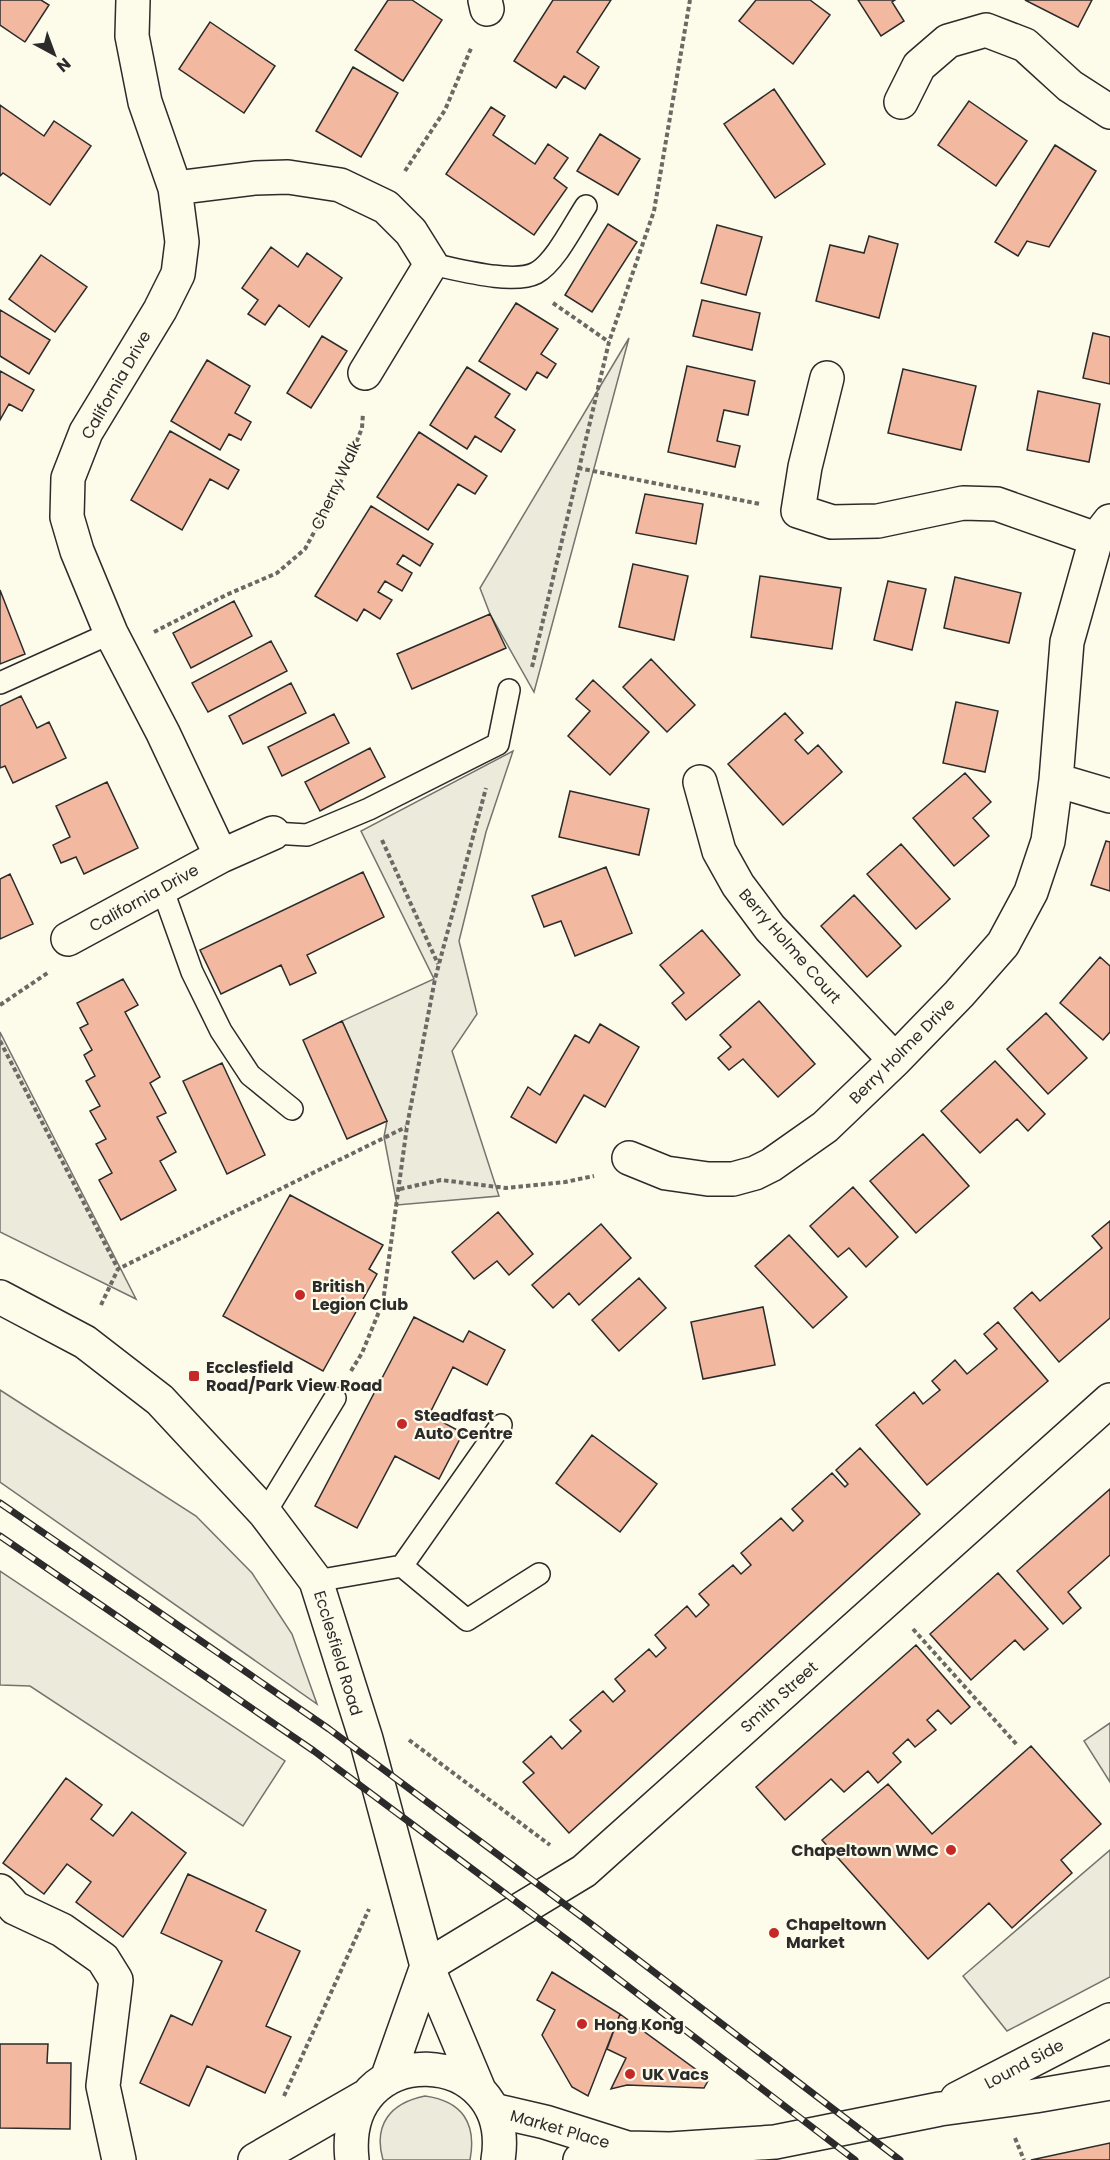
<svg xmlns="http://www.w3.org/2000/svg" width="1110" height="2160" font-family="Poppins,sans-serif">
<rect width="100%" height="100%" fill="#fdfbea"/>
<path fill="#ecebdb" stroke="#74746e" stroke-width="1.5" d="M 629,338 L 534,692 L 490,614 L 480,588 Z
M 513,751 L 486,832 L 459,941 L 477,1014 L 452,1051 L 499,1196 L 397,1205 L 384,1137 L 387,1121 L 342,1021 L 434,979 L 361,831 Z
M 0,1032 L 136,1299 L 0,1232 Z
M 0,1390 L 196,1516 L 252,1573 L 292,1634 L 317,1704 L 0,1482 Z
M 0,1571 L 285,1761 L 243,1826 L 30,1686 L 0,1685 Z
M 425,2096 C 462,2101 477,2123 470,2160 L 383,2160 C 373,2125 390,2103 425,2096 Z"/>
<path fill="#eceadb" stroke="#74746e" stroke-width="1.5" d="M 1110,1723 L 1110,1782 L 1084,1741 Z
M 1110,1850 L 1110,1977 L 1007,2031 L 963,1976 Z"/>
<path fill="#f2b8a0" stroke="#2b2b2b" stroke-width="1.5" d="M 0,0 L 41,0 L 49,5 L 25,42 L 0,25 Z
M 388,0 L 412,0 L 442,20 L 403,81 L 355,50 Z
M 553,0 L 611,0 L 577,52 L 599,67 L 585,89 L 564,76 L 556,88 L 514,61 Z
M 756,0 L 810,0 L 830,15 L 793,64 L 739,21 Z
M 858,0 L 895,0 L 892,2 L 904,21 L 881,36 Z
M 1025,0 L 1092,0 L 1078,27 Z
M 210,22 L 275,66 L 244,113 L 179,69 Z
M 353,67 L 398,93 L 361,157 L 316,131 Z
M 774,89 L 825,164 L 775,198 L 724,124 Z
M 969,101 L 1027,141 L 996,186 L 938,145 Z
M 0,105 L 44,136 L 54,121 L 91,146 L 50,205 L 3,173 L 0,176 Z
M 491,107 L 505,116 L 493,135 L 535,164 L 548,144 L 568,158 L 554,178 L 567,188 L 534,235 L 446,174 Z
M 600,134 L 640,159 L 618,195 L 577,171 Z
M 1055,145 L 1096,171 L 1049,247 L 1027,241 L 1018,256 L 995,242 Z
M 608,224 L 637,242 L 592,312 L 565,295 Z
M 717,225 L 762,237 L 746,295 L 701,283 Z
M 869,236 L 898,244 L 879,318 L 816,301 L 830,245 L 864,253 Z
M 271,247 L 298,267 L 307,253 L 342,278 L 309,327 L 279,305 L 265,325 L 248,314 L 258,300 L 242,288 Z
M 41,255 L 87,287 L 55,332 L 9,299 Z
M 702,300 L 760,313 L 752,350 L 693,336 Z
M 516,303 L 558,329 L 541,354 L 556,364 L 547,378 L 537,372 L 526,390 L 479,361 Z
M 0,310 L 50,340 L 29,374 L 0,356 Z
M 1093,333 L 1110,337 L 1110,384 L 1083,378 Z
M 322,336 L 347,351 L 311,408 L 287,393 Z
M 207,360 L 250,386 L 235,413 L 251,422 L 241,440 L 229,434 L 220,450 L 171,421 Z
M 687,366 L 755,381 L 748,415 L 724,410 L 717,441 L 740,446 L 735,467 L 668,452 Z
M 467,367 L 510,394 L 495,417 L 515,430 L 501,452 L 475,436 L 467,449 L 430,425 Z
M 903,369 L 976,386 L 961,450 L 888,433 Z
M 0,371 L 34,390 L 22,411 L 9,404 L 0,420 Z
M 1038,391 L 1100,404 L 1089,462 L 1027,450 Z
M 170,431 L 239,470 L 228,489 L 210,479 L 182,530 L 131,500 Z
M 419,432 L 487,476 L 475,494 L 458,484 L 428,530 L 377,497 Z
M 645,494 L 703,504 L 696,544 L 636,533 Z
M 371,506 L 433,544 L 420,566 L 403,555 L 397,564 L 412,573 L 402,591 L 385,581 L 378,592 L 392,600 L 380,619 L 364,609 L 357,621 L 315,596 Z
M 633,564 L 688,576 L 674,640 L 619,627 Z
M 760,576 L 841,588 L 832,649 L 751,637 Z
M 955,577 L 1021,593 L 1009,643 L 944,628 Z
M 888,581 L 926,589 L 912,650 L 874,640 Z
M 0,590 L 25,654 L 0,664 Z
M 234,601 L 252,636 L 191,668 L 173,633 Z
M 490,614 L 506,648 L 412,689 L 397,654 Z
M 271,641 L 287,671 L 208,712 L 192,683 Z
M 651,659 L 695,705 L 667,732 L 623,687 Z
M 593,680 L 649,732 L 610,775 L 568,736 L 590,711 L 576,699 Z
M 291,683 L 306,713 L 243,744 L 229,716 Z
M 21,696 L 37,728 L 49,722 L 66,758 L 13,783 L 5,766 L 0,768 L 0,706 Z
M 956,702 L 998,711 L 985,772 L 943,763 Z
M 785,713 L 803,733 L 795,740 L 808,754 L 818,745 L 842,772 L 783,825 L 728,764 Z
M 334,714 L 349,743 L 282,776 L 268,747 Z
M 370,748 L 385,777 L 320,811 L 305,782 Z
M 965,773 L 991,802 L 973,818 L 989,836 L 954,866 L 913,818 Z
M 107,782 L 138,848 L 84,874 L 76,857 L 61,863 L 53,845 L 70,837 L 56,806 Z
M 570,791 L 649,809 L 639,855 L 559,837 Z
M 1106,841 L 1110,842 L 1110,891 L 1091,885 Z
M 901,844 L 950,899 L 916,929 L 867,874 Z
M 606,867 L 632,933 L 575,956 L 561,921 L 544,927 L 532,896 Z
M 363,872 L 384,917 L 307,955 L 316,973 L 290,985 L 281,965 L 221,994 L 200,950 Z
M 10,874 L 33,924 L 0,939 L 0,879 Z
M 854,895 L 901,946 L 867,977 L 821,926 Z
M 702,930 L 740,975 L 686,1020 L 672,1003 L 684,993 L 660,965 Z
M 1100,957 L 1110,966 L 1110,1032 L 1103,1040 L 1060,1003 Z
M 123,979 L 138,1005 L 125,1012 L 160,1077 L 150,1083 L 166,1113 L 157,1117 L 176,1152 L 160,1161 L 176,1190 L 121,1220 L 99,1180 L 112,1173 L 96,1144 L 106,1139 L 90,1111 L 100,1106 L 86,1081 L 95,1076 L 84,1055 L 92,1050 L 80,1028 L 88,1024 L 77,1003 Z
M 759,1001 L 815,1064 L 778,1097 L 743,1059 L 729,1070 L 718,1058 L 731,1047 L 720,1035 Z
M 1046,1013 L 1087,1058 L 1048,1094 L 1007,1049 Z
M 342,1021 L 387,1121 L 347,1139 L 303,1040 Z
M 600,1024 L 639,1047 L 605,1107 L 584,1095 L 556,1143 L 511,1117 L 528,1087 L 540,1095 L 575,1035 L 589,1043 Z
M 995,1061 L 1045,1114 L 1028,1131 L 1017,1119 L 980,1153 L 941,1111 Z
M 222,1063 L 265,1155 L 227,1174 L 183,1081 Z
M 923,1134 L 969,1186 L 916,1233 L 870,1181 Z
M 853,1187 L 898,1237 L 866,1267 L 849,1248 L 838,1257 L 810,1226 Z
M 290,1195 L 383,1245 L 369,1269 L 377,1274 L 323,1371 L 223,1316 Z
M 498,1212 L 533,1254 L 509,1275 L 497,1261 L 474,1279 L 452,1252 Z
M 1110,1221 L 1110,1318 L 1059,1362 L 1014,1308 L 1032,1292 L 1040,1301 L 1102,1248 L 1092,1236 Z
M 601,1224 L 631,1258 L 579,1305 L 569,1293 L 553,1308 L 532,1285 Z
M 789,1235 L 847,1297 L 813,1328 L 755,1266 Z
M 639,1278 L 666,1308 L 619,1351 L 592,1320 Z
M 763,1307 L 775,1365 L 703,1379 L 691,1322 Z
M 414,1317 L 463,1342 L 469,1331 L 505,1350 L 487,1385 L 453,1367 L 429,1415 L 463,1433 L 439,1479 L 395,1456 L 357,1528 L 315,1506 Z
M 998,1322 L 1048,1381 L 927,1485 L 876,1425 L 914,1392 L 923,1404 L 940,1390 L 932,1381 L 955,1360 L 967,1374 L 997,1349 L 984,1334 Z
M 592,1435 L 657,1484 L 620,1532 L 556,1483 Z
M 860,1448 L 920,1514 L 569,1833 L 523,1782 L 534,1773 L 523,1762 L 551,1736 L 562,1749 L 581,1731 L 570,1720 L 603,1691 L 613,1702 L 625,1691 L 615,1679 L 649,1649 L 656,1657 L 666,1648 L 655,1635 L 687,1606 L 696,1617 L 709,1605 L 699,1594 L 733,1565 L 741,1574 L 751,1565 L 741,1553 L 781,1518 L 793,1531 L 803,1521 L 792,1509 L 832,1473 L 845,1487 L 848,1484 L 836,1470 Z
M 1110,1489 L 1110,1555 L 1068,1592 L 1081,1608 L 1063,1624 L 1017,1571 Z
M 998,1573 L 1048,1629 L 1024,1650 L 1015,1640 L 971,1680 L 930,1634 Z
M 916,1645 L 970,1707 L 951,1724 L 938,1710 L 927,1720 L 936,1730 L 915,1747 L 908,1739 L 893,1753 L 901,1762 L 878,1783 L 868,1771 L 844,1792 L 831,1779 L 785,1820 L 756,1787 Z
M 1031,1746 L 1101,1824 L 1061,1860 L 1072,1873 L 1012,1928 L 989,1903 L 928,1959 L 822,1840 L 888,1784 L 932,1834 Z
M 66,1778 L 102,1805 L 91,1819 L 113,1836 L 132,1812 L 186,1853 L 123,1937 L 76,1902 L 91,1882 L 67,1864 L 44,1894 L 3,1863 Z
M 188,1874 L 266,1910 L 256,1931 L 300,1951 L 266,2026 L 291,2037 L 265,2093 L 207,2066 L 189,2106 L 140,2083 L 171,2015 L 192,2025 L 222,1961 L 161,1933 Z
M 552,1972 L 620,2014 L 588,2096 L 572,2087 L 542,2035 L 555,2010 L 537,2000 Z
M 620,2014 L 709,2079 L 704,2088 L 627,2085 L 611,2089 L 626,2058 L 607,2049 Z
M 0,2044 L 48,2044 L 47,2063 L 71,2063 L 70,2129 L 0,2128 Z
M 1110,2143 L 1110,2160 L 1031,2160 Z"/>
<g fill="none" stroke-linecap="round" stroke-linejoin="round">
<g stroke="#2b2b2b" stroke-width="24">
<path id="service" d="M 431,264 C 457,269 513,285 536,273 C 555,263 574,224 586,206
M 0,683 L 111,633
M 273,833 L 307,835 L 369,809 L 498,744 L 509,690
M 162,888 L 192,972 L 221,1031 L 250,1075 L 292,1109
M 265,1513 L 335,1398
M 402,1566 L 467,1620 L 539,1574
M 316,1581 L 402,1566 L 501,1425"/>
</g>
<g stroke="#2b2b2b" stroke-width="36">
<path id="minor" d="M 133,0 L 132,36 L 145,102 L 175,188 L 182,242 L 178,274 L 160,310 L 86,432 L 68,478 L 67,517 L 77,551 L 111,633 L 163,733 L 221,856
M 485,0 L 487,9
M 901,102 L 919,66 L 948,41 L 986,30 L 1025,45 L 1070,86 L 1110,112
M 175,188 L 255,178 L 288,177 L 340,185 L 386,207 L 411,232 L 431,264 L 365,373
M 827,378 L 805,467 L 798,511 L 832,522 L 878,521 L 963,503 L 997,504 L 1096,539
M 1056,780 L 1110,796
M 700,782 L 719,851 L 738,885 L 770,928 L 895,1060
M 68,939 L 221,856 L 273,833
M 629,1158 L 666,1173 L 708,1179 L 733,1179 L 755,1173 L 771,1165 L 825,1127 L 895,1060 L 959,994 L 1003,944 L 1031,892 L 1048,841 L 1056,780 L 1067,642 L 1096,539 L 1110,521
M 0,1891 L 15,1908 L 62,1930 L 103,1959 L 116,1980 L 103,2086 L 119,2160
M 427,1966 L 584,1871 L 1110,1400"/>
</g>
<g stroke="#2b2b2b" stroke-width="36">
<path id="secondary" d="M 957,2099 L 1110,2020
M 493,2110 L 545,2122 L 627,2148
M 580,2160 L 628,2148 L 670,2149 L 775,2142 L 940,2109 L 1035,2096 L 1110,2083"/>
</g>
<g stroke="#2b2b2b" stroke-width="36">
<path id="primary" d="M 0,1297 L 85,1342 L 160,1400 L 265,1513 L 316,1581 L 366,1739 L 427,1966 L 479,2090
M 387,2079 L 427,1966
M 255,2160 L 368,2095
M 352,2160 C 338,2035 517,2043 498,2160"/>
</g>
<path stroke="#6a6964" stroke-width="4" stroke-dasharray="4.5 3" stroke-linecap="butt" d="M 405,171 L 445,110 L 472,46
M 553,303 L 609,342
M 578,468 L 760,504
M 154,632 L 226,595 L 277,573 L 305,549 L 339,486 L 362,428 L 363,413
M 532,667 L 609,342 L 654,211 L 690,0
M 382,840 L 438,964
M 0,1005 L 49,972
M 0,1041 L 118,1269
M 400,1189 L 441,1180 L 506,1188 L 565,1182 L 594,1176
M 101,1305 L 118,1269 L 406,1127
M 351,1371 L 362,1353 L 383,1302 L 407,1126 L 435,979 L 486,788
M 913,1629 L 1018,1746
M 409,1740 L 550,1845
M 284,2096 L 369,1909
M 1015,2138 L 1024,2160"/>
<use href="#service" stroke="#fdfbea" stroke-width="21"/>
<use href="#minor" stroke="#fdfbea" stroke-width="33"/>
<use href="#secondary" stroke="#fdfbea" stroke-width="33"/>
<use href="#primary" stroke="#fdfbea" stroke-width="33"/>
<g stroke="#2b2b2b" stroke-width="7">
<path id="rail" d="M 0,1503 L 329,1729 L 586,1920 L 900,2160
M 0,1536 L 314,1751 L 570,1942 L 855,2160"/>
</g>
<use href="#rail" stroke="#fdfbea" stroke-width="4.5" stroke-dasharray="14" stroke-linecap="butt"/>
</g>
<g fill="#c62828" stroke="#fdfbea" stroke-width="2">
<circle cx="300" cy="1295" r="6"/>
<rect x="188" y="1370" width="12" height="12" rx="3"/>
<circle cx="402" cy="1424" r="6"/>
<circle cx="951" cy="1850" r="6"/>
<circle cx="774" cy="1933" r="6"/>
<circle cx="582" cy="2024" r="6"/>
<circle cx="630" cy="2074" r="6"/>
</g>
<g text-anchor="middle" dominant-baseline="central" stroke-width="4.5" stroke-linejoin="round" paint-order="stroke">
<g font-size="16" fill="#2b2b2b" stroke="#fdfbea">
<text transform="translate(116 385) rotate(-60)">California Drive</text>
<text transform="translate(336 485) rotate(-65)">Cherry Walk</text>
<text transform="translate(144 898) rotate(-29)">California Drive</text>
<text transform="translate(790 946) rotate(49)">Berry Holme Court</text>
<text transform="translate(902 1051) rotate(-45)">Berry Holme Drive</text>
<text transform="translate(338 1653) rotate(73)">Ecclesfield Road</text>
<text transform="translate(779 1697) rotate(-42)">Smith Street</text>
<text transform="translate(1024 2064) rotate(-28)">Lound Side</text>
<text transform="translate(560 2129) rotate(16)">Market Place</text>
</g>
<g font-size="16" font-weight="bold" fill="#2b2b2b" stroke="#fdfbea" text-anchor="start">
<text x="312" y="1286">British<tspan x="312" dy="18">Legion Club</tspan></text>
<text x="206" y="1367">Ecclesfield<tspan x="206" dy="18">Road/Park View Road</tspan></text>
<text x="414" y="1415">Steadfast<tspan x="414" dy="18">Auto Centre</tspan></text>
<text x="939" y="1850" text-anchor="end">Chapeltown WMC</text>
<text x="786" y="1924">Chapeltown<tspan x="786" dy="18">Market</tspan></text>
<text x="594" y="2024">Hong Kong</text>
<text x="642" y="2074">UK Vacs</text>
</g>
</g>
<g transform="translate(54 54) rotate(139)" stroke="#fdfbea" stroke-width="4.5" paint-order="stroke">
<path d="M0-4.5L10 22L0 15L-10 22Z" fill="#2b2b2b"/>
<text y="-9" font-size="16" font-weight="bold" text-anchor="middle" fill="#2b2b2b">N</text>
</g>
</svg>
